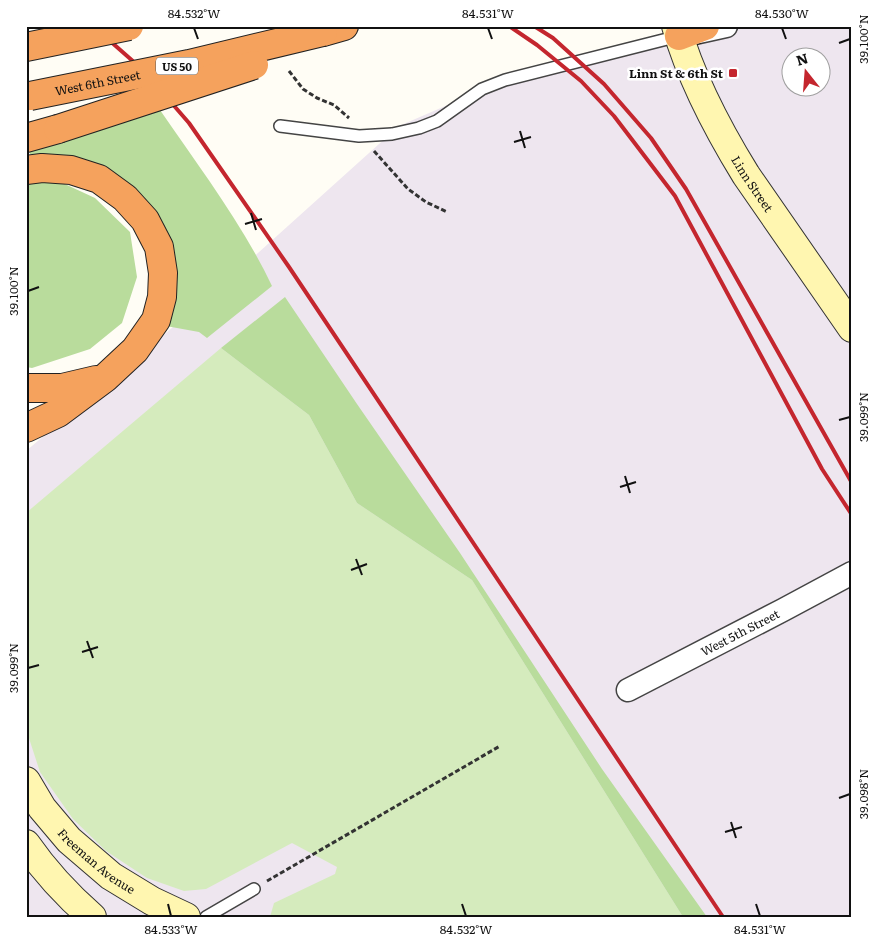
<svg xmlns="http://www.w3.org/2000/svg" width="878" height="943" font-family="Literata,serif">
<rect width="100%" height="100%" fill="#fffdf5"/>
<path fill="#eee6ef" fill-rule="evenodd" d="M 726,26 L 852,26 L 852,917 L 26,917 L 26,451 L 218,289 L 399,126 L 480,91 L 501,84 L 570,70 L 679,36 ZM 790,58 L 820,58 L 820,88 L 790,88 Z"/>
<path fill="#d5ebbd" d="M 221,348 L 309,415 L 357,503 L 472,580 L 683,917 L 270,917 L 274,903 L 335,874 L 337,867 L 292,843 L 206,889 L 184,891 L 147,878 L 106,851 L 73,819 L 40,772 L 26,729 L 26,513 Z"/>
<path fill="#b9dc9c" d="M 160,110 C 199,167 242,223 272,286 L 207,338 L 199,332 L 166,326 L 161,224 L 145,199 L 120,177 L 86,161 L 30,154 L 29,150 Z
M 54,179 L 95,198 L 130,232 L 137,277 L 122,323 L 90,349 L 32,368 L 26,367 L 26,183 Z
M 285,297 L 357,404 L 460,553 L 602,769 L 707,917 L 683,917 L 472,580 L 357,503 L 309,415 L 221,348 Z"/>
<g fill="none" stroke-linecap="round" stroke-linejoin="round">
<g stroke="#444" stroke-width="14">
<path id="lane" d="M 280,126 L 359,136 L 392,134 L 419,128 L 437,121 L 482,89 L 505,80 L 679,36
M 206,917 L 254,889"/>
</g>
<g stroke="#444" stroke-width="25">
<g id="street">
<path d="M 690,34 L 726,26"/>
<path id="s1" d="M 628,690 L 783,610 L 852,573"/>
</g>
</g>
<g stroke="#333" stroke-width="30">
<g id="secondary">
<path id="s2" d="M 676,26 C 691,79 717,128 746,175 L 852,328"/>
<path id="s3" d="M 26,781 L 42,808 L 69,840 L 111,876 L 152,901 L 186,917"/>
<path d="M 26,844 C 44,870 68,896 92,917"/>
</g>
</g>
<g stroke="#222" stroke-width="30">
<path id="highway" d="M 323,32 L 344,26
M 679,36 L 705,26
M 26,138 L 58,129
M 26,170 L 42,168 L 71,170 L 99,179 L 125,198 L 145,220 L 159,247 L 163,273 L 162,297 L 156,320 L 135,350 L 105,378 L 58,413 L 26,428
M 26,388 L 62,388 L 96,380"/>
</g>
<path stroke="#333" stroke-width="3" stroke-dasharray="5 2.5" stroke-linecap="butt" d="M 289,71 L 303,89 L 317,98 L 334,105 L 349,118
M 374,151 L 408,189 L 426,202 L 447,212
M 267,881 L 500,746"/>
<use href="#lane" stroke="#fff" stroke-width="11"/>
<use href="#street" stroke="#fff" stroke-width="22"/>
<use href="#secondary" stroke="#fff6b0" stroke-width="28"/>
<use href="#highway" stroke="#f5a25d" stroke-width="28"/>
<path stroke="#c4262e" stroke-width="4" d="M 93,26 L 143,70 L 189,123 L 289,267 L 723,917
M 509,26 L 537,45 L 581,81 L 614,116 L 675,196 L 822,469 L 852,515
M 534,26 L 553,38 L 604,84 L 651,138 L 686,189 L 852,483"/>
<g stroke="#222" stroke-width="30" stroke-linecap="butt">
<g id="highway-bridge">
<path d="M 26,47 L 129,26"/>
<path id="s4" d="M 30,96 L 189,64 L 323,32"/>
<path d="M 58,129 L 254,65"/>
</g>
</g>
<use href="#highway-bridge" stroke="#f5a25d" stroke-width="28"/>
</g>
<path fill="none" stroke="#111" stroke-width="2" d="M 194,28 L 198,39M 488,28 L 492,39M 782,28 L 786,39M 839,43 L 850,39M 520,131 L 525,148M 514,142 L 531,137M 251,213 L 256,230M 245,224 L 262,219M 28,291 L 39,287M 839,420 L 850,417M 625,476 L 630,493M 620,487 L 636,482M 356,559 L 362,575M 351,570 L 367,564M 87,641 L 93,658M 82,652 L 98,647M 28,668 L 39,665M 839,798 L 850,794M 731,822 L 736,838M 725,832 L 742,827M 168,904 L 171,916M 462,904 L 466,916M 756,904 L 760,916"/>
<rect fill="#c4262e" stroke="#fff" stroke-width="2" x="728" y="68" width="10" height="10" rx="2.5"/>
<g text-anchor="middle" dominant-baseline="central" stroke-width="5" stroke-linejoin="round" paint-order="stroke">
<rect fill="#fff" stroke="#585858" stroke-width="1" x="156" y="57.5" width="42" height="17" rx="4"/>
<g font-size="11" font-weight="bold" fill="#111">
<text x="177" y="66">US 50</text>
</g>
<g font-size="12" font-weight="bold" fill="#111" stroke="#fff" text-anchor="end">
<text x="723" y="73">Linn St &amp; 6th St</text>
</g>
<g font-size="12" fill="#111" stroke="#fff">
<text stroke="none"><textPath href="#s4" startOffset="69">West 6th Street</textPath></text>
<text stroke="none"><textPath href="#s2" startOffset="176">Linn Street</textPath></text>
<text stroke="none"><textPath href="#s1" startOffset="126">West 5th Street</textPath></text>
<text stroke="none"><textPath href="#s3" startOffset="108">Freeman Avenue</textPath></text>
</g>
</g>
<rect width="878" height="943" fill="none" stroke="#ffffff" stroke-width="55"/>
<g transform="translate(806 72) rotate(343)"><circle r="24" fill="#ffffff" stroke="#a0a0a0"/>
<path d="M0-4L9 19L0 12L-9 19Z" fill="#c4262e"/>
<text y="-8" font-size="14" font-weight="bold" text-anchor="middle" fill="#111111">N</text>
</g>
<rect x="28" y="28" width="822" height="888" fill="none" stroke="#111" stroke-width="2"/>
<g font-size="12" text-anchor="middle" fill="#111">
<text x="194" y="18">84.532°W</text>
<text x="488" y="18">84.531°W</text>
<text x="782" y="18">84.530°W</text>
<text transform="translate(864 39) rotate(-90)" y="4">39.100°N</text>
<text transform="translate(14 291) rotate(-90)" y="4">39.100°N</text>
<text transform="translate(864 417) rotate(-90)" y="4">39.099°N</text>
<text transform="translate(14 668) rotate(-90)" y="4">39.099°N</text>
<text transform="translate(864 794) rotate(-90)" y="4">39.098°N</text>
<text x="171" y="934">84.533°W</text>
<text x="466" y="934">84.532°W</text>
<text x="760" y="934">84.531°W</text>
</g>
</svg>
